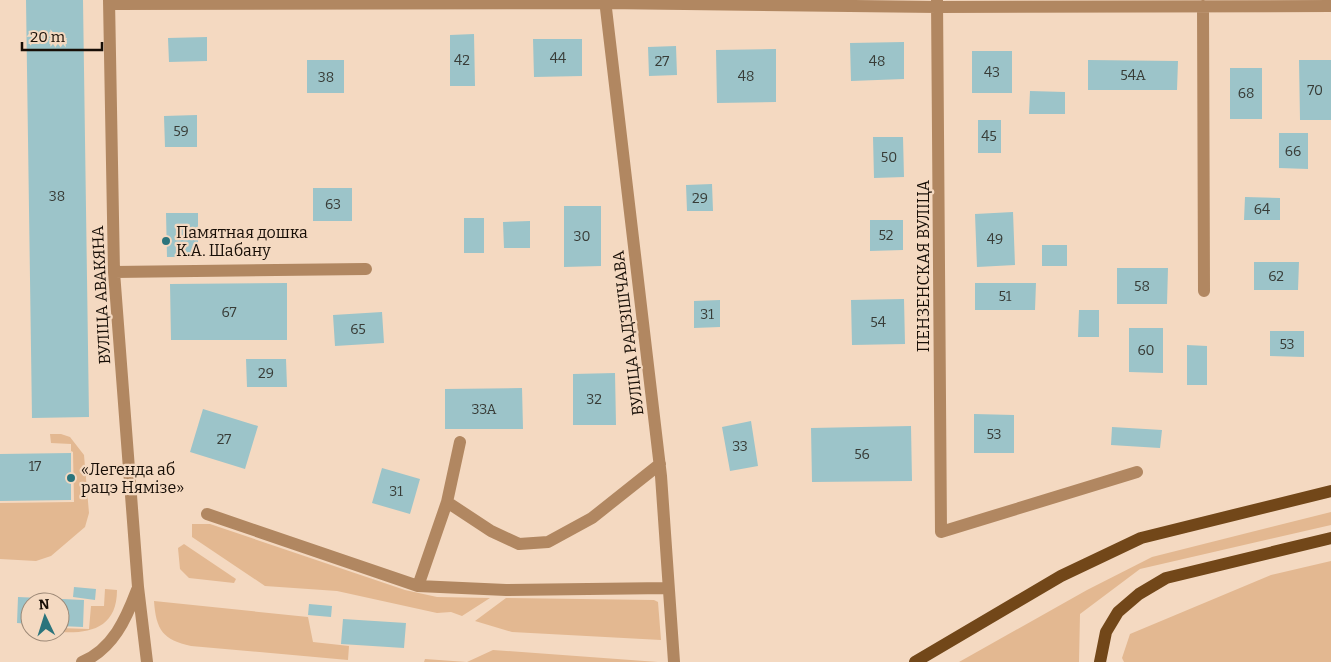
<svg xmlns="http://www.w3.org/2000/svg" width="1331" height="662" font-family="Bitter,serif">
<rect width="100%" height="100%" fill="#f4d9c1"/>
<path fill="#e3b891" d="M 50,434 L 61,434 L 70,437 L 84,455 L 89,513 L 85,527 L 51,556 L 36,561 L 0,559 L 0,503 L 74,502 L 73,452 L 71,451 L 71,444 L 51,443 Z
M 1331,512 L 1331,525 L 1140,569 L 1080,614 L 1079,662 L 959,662 L 1087,590 L 1152,557 Z
M 192,524 L 210,524 L 405,590 L 437,597 L 490,598 L 462,616 L 451,612 L 437,613 L 337,591 L 265,586 L 192,537 Z
M 184,544 L 236,579 L 234,583 L 189,578 L 180,569 L 178,548 Z
M 1331,561 L 1331,662 L 1124,662 L 1122,658 L 1130,634 L 1271,575 Z
M 105,589 L 117,590 C 117,628 90,634 59,632 L 60,628 L 89,629 L 91,606 L 104,606 Z
M 506,598 L 654,600 L 658,602 L 661,640 L 512,632 L 475,621 Z
M 154,601 L 308,617 L 313,642 L 349,646 L 348,660 L 191,646 C 163,640 156,630 154,601 Z
M 493,650 L 658,662 L 424,662 L 425,659 L 467,662 Z"/>
<path fill="#9cc4c9" d="M 26,0 L 83,0 L 89,417 L 32,418 Z
M 474,34 L 475,86 L 450,86 L 450,35 Z
M 207,37 L 207,61 L 169,62 L 168,38 Z
M 533,39 L 582,39 L 582,76 L 534,77 Z
M 904,42 L 904,79 L 851,81 L 850,43 Z
M 676,46 L 677,75 L 649,76 L 648,47 Z
M 776,49 L 776,102 L 717,103 L 716,50 Z
M 972,51 L 1012,51 L 1012,93 L 972,93 Z
M 307,60 L 344,60 L 344,93 L 307,93 Z
M 1088,60 L 1178,61 L 1177,90 L 1088,90 Z
M 1299,60 L 1331,60 L 1331,120 L 1300,120 Z
M 1230,68 L 1262,68 L 1262,119 L 1230,119 Z
M 1030,91 L 1065,92 L 1065,114 L 1029,114 Z
M 197,115 L 197,147 L 165,147 L 164,116 Z
M 978,120 L 1001,120 L 1001,153 L 978,153 Z
M 1279,133 L 1308,133 L 1308,169 L 1279,168 Z
M 873,137 L 903,137 L 904,177 L 874,178 Z
M 712,184 L 713,211 L 687,211 L 686,185 Z
M 313,188 L 352,188 L 352,221 L 313,221 Z
M 1245,197 L 1280,198 L 1280,220 L 1244,220 Z
M 564,206 L 601,206 L 601,266 L 564,267 Z
M 1013,212 L 1015,265 L 977,267 L 975,214 Z
M 166,213 L 198,213 L 198,257 L 167,257 Z
M 464,218 L 484,218 L 484,253 L 464,253 Z
M 870,220 L 903,220 L 903,250 L 870,251 Z
M 530,221 L 530,248 L 504,248 L 503,222 Z
M 1042,245 L 1067,245 L 1067,266 L 1042,266 Z
M 1254,262 L 1299,262 L 1298,290 L 1254,290 Z
M 1117,268 L 1168,268 L 1167,304 L 1117,304 Z
M 287,283 L 287,340 L 171,340 L 170,284 Z
M 975,283 L 1036,283 L 1035,310 L 975,310 Z
M 904,299 L 905,344 L 852,345 L 851,300 Z
M 720,300 L 720,327 L 694,328 L 694,301 Z
M 1079,310 L 1099,310 L 1099,337 L 1078,337 Z
M 382,312 L 384,343 L 335,346 L 333,315 Z
M 1129,328 L 1163,328 L 1163,373 L 1129,372 Z
M 1270,331 L 1304,331 L 1304,357 L 1270,356 Z
M 1187,345 L 1207,346 L 1207,385 L 1187,385 Z
M 246,359 L 286,359 L 287,387 L 247,387 Z
M 615,373 L 616,425 L 573,425 L 573,374 Z
M 522,388 L 523,429 L 445,429 L 445,389 Z
M 203,409 L 258,426 L 245,469 L 190,452 Z
M 974,414 L 1014,415 L 1014,453 L 974,453 Z
M 751,421 L 758,466 L 730,471 L 722,427 Z
M 911,426 L 912,481 L 812,482 L 811,428 Z
M 1112,427 L 1162,430 L 1160,448 L 1111,445 Z
M 71,453 L 71,500 L 0,501 L 0,454 Z
M 382,468 L 420,479 L 410,514 L 372,503 Z
M 74,587 L 96,589 L 95,600 L 73,597 Z
M 18,597 L 84,600 L 83,627 L 60,626 L 60,602 L 30,602 L 30,624 L 17,623 Z
M 309,604 L 332,606 L 331,617 L 308,615 Z
M 343,619 L 406,623 L 404,648 L 341,644 Z"/>
<g fill="none" stroke-linecap="round" stroke-linejoin="round">
<path stroke="#b18761" stroke-width="12" d="M 109,0 L 114,272 L 138,587 L 147,662
M 605,0 L 661,476 L 674,662
M 937,0 L 941,532 L 1137,472
M 109,4 L 605,3 L 937,7 L 1331,6
M 1203,6 L 1204,291
M 114,272 L 366,269
M 447,502 L 491,531 L 519,544 L 548,542 L 592,518 L 660,464
M 207,514 L 418,586 L 506,590 L 668,588
M 418,586 L 447,502 L 460,442
M 82,662 C 113,649 126,619 137,590"/>
<path stroke="#724719" stroke-width="12" d="M 915,662 L 1061,576 L 1141,538 L 1331,491
M 1100,662 L 1106,632 L 1118,612 L 1139,594 L 1166,578 L 1331,538"/>
</g>
<g fill="#2b747c" stroke="#f4d9c1" stroke-width="2">
<circle cx="166" cy="241" r="5"/>
<circle cx="71" cy="478" r="5"/>
</g>
<g text-anchor="middle" dominant-baseline="central" stroke-width="4.5" stroke-linejoin="round" paint-order="stroke">
<g font-size="14" fill="#383c37">
<text x="558" y="58">44</text>
<text x="462" y="60">42</text>
<text x="662" y="61">27</text>
<text x="877" y="61">48</text>
<text x="992" y="72">43</text>
<text x="1133" y="75">54А</text>
<text x="746" y="76">48</text>
<text x="326" y="77">38</text>
<text x="1315" y="90">70</text>
<text x="1246" y="93">68</text>
<text x="181" y="131">59</text>
<text x="989" y="136">45</text>
<text x="1293" y="151">66</text>
<text x="889" y="157">50</text>
<text x="57" y="196">38</text>
<text x="700" y="198">29</text>
<text x="333" y="204">63</text>
<text x="1262" y="209">64</text>
<text x="886" y="235">52</text>
<text x="582" y="236">30</text>
<text x="995" y="239">49</text>
<text x="1276" y="276">62</text>
<text x="1142" y="286">58</text>
<text x="1005" y="296">51</text>
<text x="229" y="312">67</text>
<text x="707" y="314">31</text>
<text x="878" y="322">54</text>
<text x="358" y="329">65</text>
<text x="1287" y="344">53</text>
<text x="1146" y="350">60</text>
<text x="266" y="373">29</text>
<text x="594" y="399">32</text>
<text x="484" y="409">33А</text>
<text x="994" y="434">53</text>
<text x="224" y="439">27</text>
<text x="740" y="446">33</text>
<text x="862" y="454">56</text>
<text x="35" y="466">17</text>
<text x="396" y="491">31</text>
</g>
<g font-size="16" fill="#170e06" stroke="#f4d9c1" text-anchor="start">
<text x="176" y="232">Памятная дошка<tspan x="176" dy="18">К.А. Шабану</tspan></text>
<text x="81" y="469">«Легенда аб<tspan x="81" dy="18">рацэ Нямізе»</tspan></text>
</g>
<g font-size="16" fill="#170e06" stroke="#f4d9c1">
<text transform="translate(923 266) rotate(-90)">ПЕНЗЕНСКАЯ ВУЛІЦА</text>
<text transform="translate(101 295) rotate(-93)">ВУЛІЦА АВАКЯНА</text>
<text transform="translate(628 333) rotate(-97)">ВУЛІЦА РАДЗІШЧАВА</text>
</g>
</g>
<g transform="translate(45 617) rotate(356)"><circle r="24" fill="#f4d9c1" stroke="#9c8876"/>
<path d="M0-4L9 19L0 12L-9 19Z" fill="#2b747c"/>
<text y="-8" font-size="14" font-weight="bold" text-anchor="middle" fill="#170e06">N</text>
</g>
<path d="M22 42v8h80v-8" fill="none" stroke="#170e06" stroke-width="2.5"/>
<text x="30" y="42" font-size="15" fill="#170e06" stroke="#f4d9c1" stroke-width="4" paint-order="stroke">20 m</text>
</svg>
